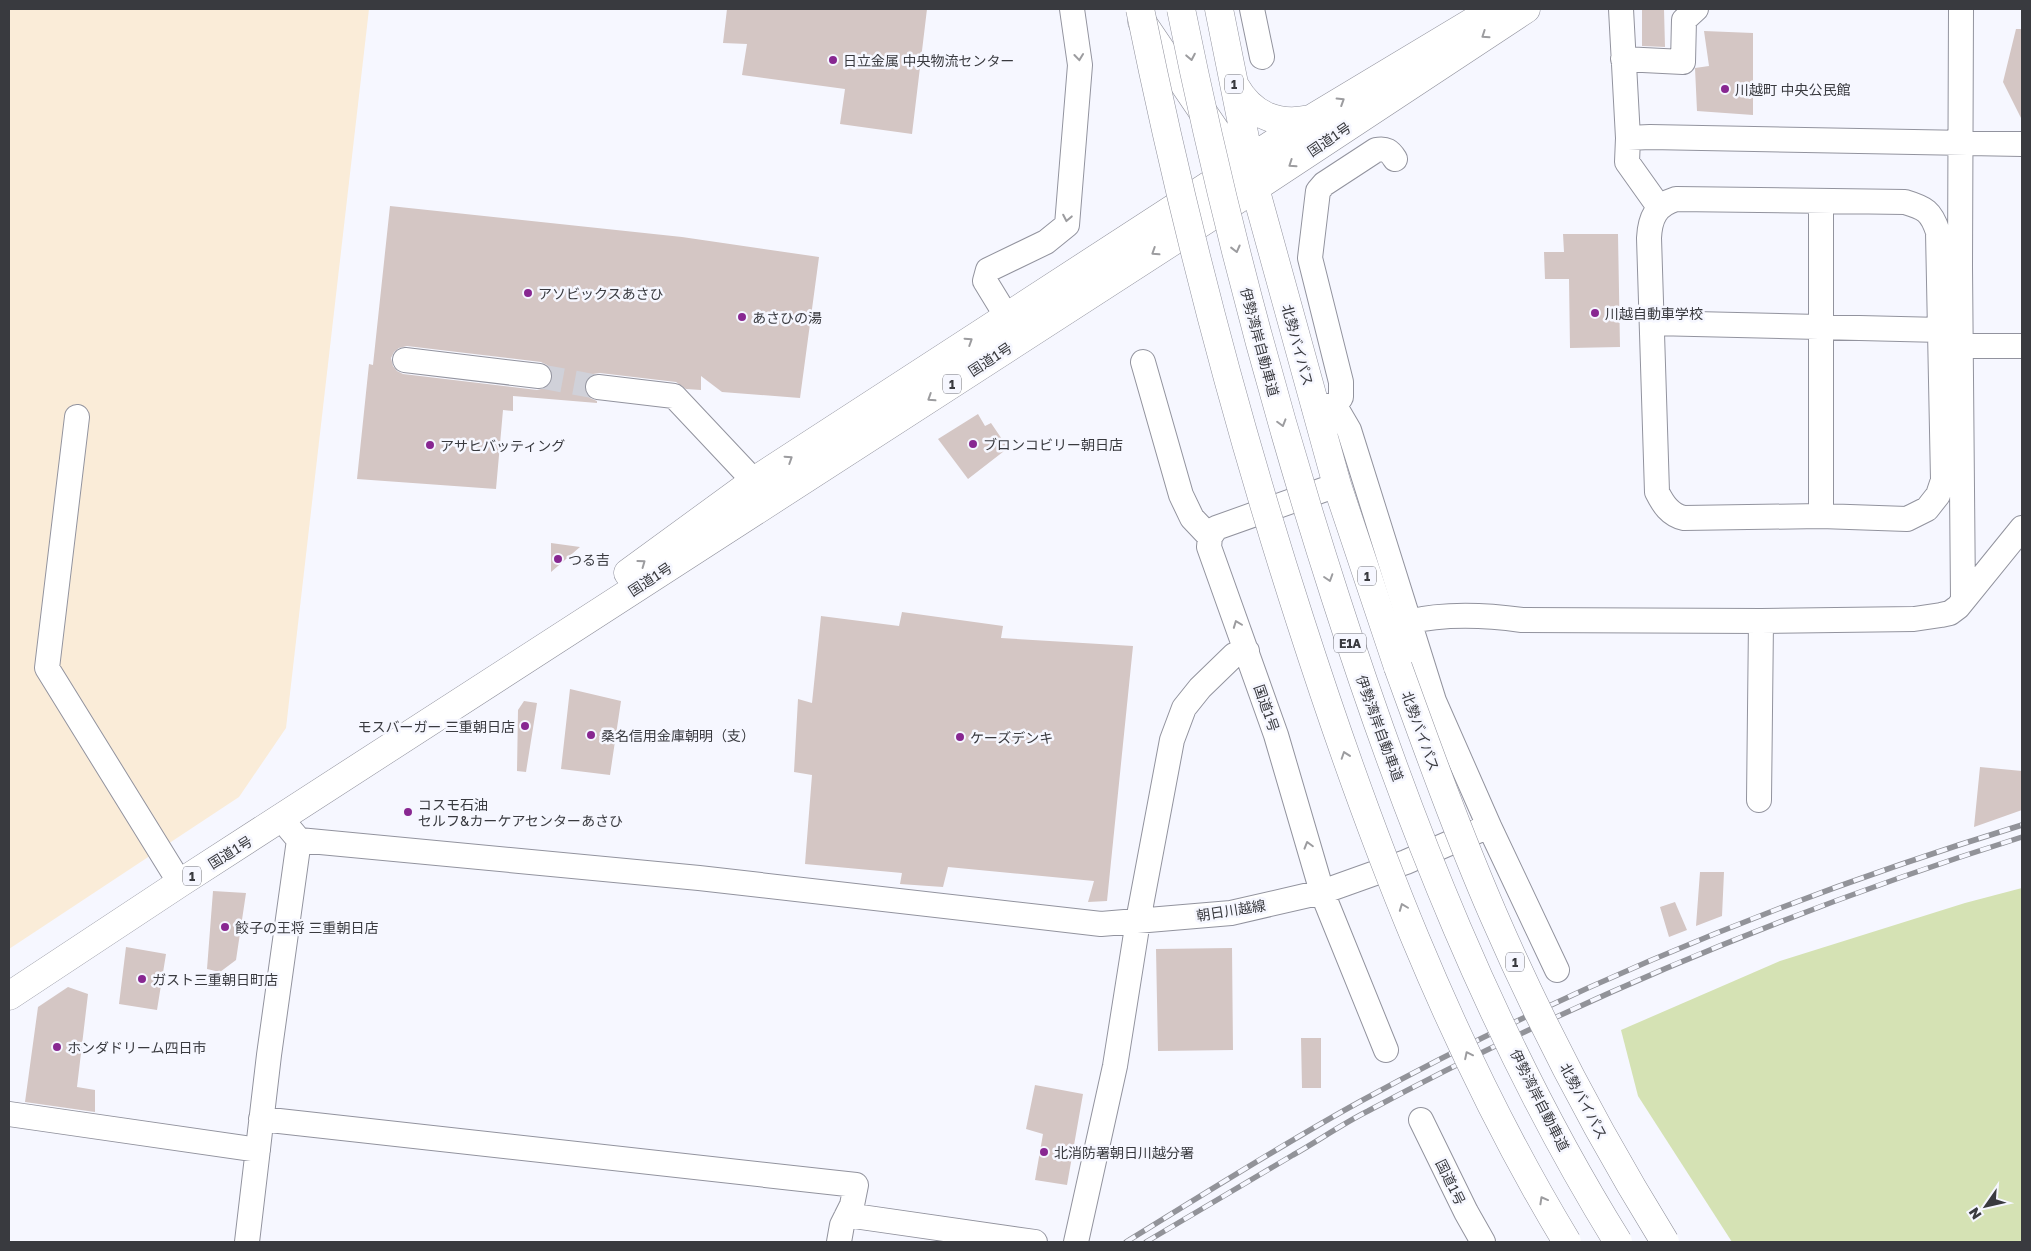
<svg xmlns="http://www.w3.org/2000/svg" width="2031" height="1251" font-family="'Golos Text','Noto Sans JP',sans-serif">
<rect width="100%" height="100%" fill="#f6f7ff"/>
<path fill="#faecd8" d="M 9,9 L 369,9 L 286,728 L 239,797 L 9,949 Z"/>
<path fill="#d5e2b4" d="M 2022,888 L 2022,1242 L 1732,1242 L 1638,1096 L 1621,1030 L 1780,961 L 1965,903 Z"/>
<path fill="#d4c6c4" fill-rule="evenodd" d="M 727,9 L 927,9 L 912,134 L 840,124 L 845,89 L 742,75 L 747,44 L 723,43 Z
M 1642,9 L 1664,9 L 1665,47 L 1642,46 Z
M 2016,29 L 2022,29 L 2022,120 L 2003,82 Z
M 1704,31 L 1753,33 L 1753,115 L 1697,111 L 1695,68 L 1709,66 Z
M 390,206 L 682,237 L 819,257 L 800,398 L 722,392 L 701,376 L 701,390 L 686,389 L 676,382 L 600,373 L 593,374 L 587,378 L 584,386 L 586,393 L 590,398 L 597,401 L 597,403 L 513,396 L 513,411 L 503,410 L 496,489 L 357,479 L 369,364 L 373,365 ZM 407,346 L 541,362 L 547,365 L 551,370 L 553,378 L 550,384 L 545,388 L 537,390 L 403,374 L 397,371 L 393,366 L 391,358 L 394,352 L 399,348 Z
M 1563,234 L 1618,234 L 1620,347 L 1570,348 L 1569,279 L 1545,279 L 1544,252 L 1564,252 Z
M 978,414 L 985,426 L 991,423 L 1008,448 L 968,479 L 938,439 Z
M 551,543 L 580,547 L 551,572 Z
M 902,612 L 1003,626 L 1001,638 L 1133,646 L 1107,901 L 1088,902 L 1094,881 L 948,867 L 943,887 L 900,884 L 902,873 L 805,864 L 812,775 L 794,772 L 798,699 L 812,703 L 821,616 L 899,626 Z
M 570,689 L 621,701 L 610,775 L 561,769 Z
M 524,701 L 537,703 L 526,772 L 517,771 L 518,710 Z
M 1980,767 L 2022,771 L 2022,810 L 1974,827 Z
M 1700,872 L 1724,872 L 1722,916 L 1696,926 Z
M 213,891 L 246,893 L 236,960 L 220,972 L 207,969 Z
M 1675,902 L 1687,930 L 1669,937 L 1660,907 Z
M 126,947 L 166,954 L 157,1010 L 119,1004 Z
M 1232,948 L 1233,1050 L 1158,1051 L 1156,949 Z
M 68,987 L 88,994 L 77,1087 L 95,1090 L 95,1112 L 25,1102 L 38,1007 Z
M 1301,1038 L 1321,1038 L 1321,1088 L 1302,1088 Z
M 1035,1085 L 1083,1094 L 1067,1185 L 1035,1180 L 1043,1134 L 1026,1129 Z"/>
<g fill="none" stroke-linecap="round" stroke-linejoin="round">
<path stroke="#d0d1d9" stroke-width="24" stroke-dasharray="24 12" stroke-linecap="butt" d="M 539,376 L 598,387"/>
<g stroke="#92939e" stroke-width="26">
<path id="minor" d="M 1252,9 L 1262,57
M 1621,9 L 1628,138 L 1650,137 L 2022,144
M 1961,9 L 1960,267 L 1963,599
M 1623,59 L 1683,62 L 1684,20 L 1696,9
M 1628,138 L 1627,162 L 1659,207
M 1676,199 L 1905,202 C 1925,208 1931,211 1938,232 L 1943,480 L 1938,495 L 1927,509 L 1907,519 L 1821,516 L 1684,518 C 1670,515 1663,504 1657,492 L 1649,238 C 1650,218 1656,205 1676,199 Z
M 1007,317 L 985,281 L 988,270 L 1046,242 L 1067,225 L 1080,65 L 1072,9
M 1652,323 L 1941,330
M 1961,346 L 2022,346
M 405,360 L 539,376
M 1143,362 L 1181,495 L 1192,518 L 1210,537
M 598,387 L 674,396 L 754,481
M 1314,406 L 1335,406 L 1349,430 L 1434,701 L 1489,826 L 1557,970
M 1335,406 L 1341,397 L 1341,382 L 1310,258 L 1318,191 L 1324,184 L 1376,150 C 1386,148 1390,151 1395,159
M 77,417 L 47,668 L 180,883
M 1337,485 L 1216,528 L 1210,537 L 1209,547 L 1276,735 L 1322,892 L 1386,1050
M 1821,516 L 1821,201
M 1408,622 C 1445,613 1485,615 1522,620 L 1761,621 L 1914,619 L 1941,615 L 1950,613 L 1958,607 L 2022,528
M 1759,800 L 1761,621
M 299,840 L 699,878 L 1101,924 L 1231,913 L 1322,892 L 1406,862 L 1489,826
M 9,1114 L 258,1150
M 261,1119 L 856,1185 L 852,1205 L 842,1225 L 839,1242
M 1421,1120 L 1466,1212 L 1483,1242
M 847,1215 L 1035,1242
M 247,1242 L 269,1055 L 299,840 L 289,828
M 1076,1242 L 1115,1066 L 1138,921 L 1172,740 L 1184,708 L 1200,688 L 1234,655 L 1247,651"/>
</g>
<g stroke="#92939e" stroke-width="29">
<path id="highway" d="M 1219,9 L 1255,188 L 1337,485 L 1398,667
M 1142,22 L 1247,177
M 1235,86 C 1252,116 1278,126 1311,119
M 628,573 L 754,481 L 1311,119 L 1494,9
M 9,996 L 180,883 L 1255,188 L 1526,9"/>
</g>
<use href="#minor" stroke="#fff" stroke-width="24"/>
<use href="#highway" stroke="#fff" stroke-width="28"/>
<g stroke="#929399" stroke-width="5.5">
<path id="rail" d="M 1126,1242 C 1204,1194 1281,1145 1361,1101 C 1571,986 1794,895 2022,825
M 1146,1242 C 1195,1213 1244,1184 1293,1155 C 1318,1141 1342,1124 1368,1111 C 1579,998 1794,909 2022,837"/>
</g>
<use href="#rail" stroke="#f6f7ff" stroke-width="4" stroke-dasharray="11" stroke-linecap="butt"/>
<g stroke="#92939e" stroke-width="29" stroke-linecap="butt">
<path id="highway-bridge" d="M 1140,9 C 1182,215 1235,419 1300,620 C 1369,834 1450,1049 1567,1242
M 1181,9 C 1221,207 1273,404 1335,596 C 1407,820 1494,1042 1618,1242
M 1398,667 C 1428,750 1458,833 1493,914 C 1542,1027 1600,1137 1665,1242"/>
</g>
<use href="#highway-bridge" stroke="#fff" stroke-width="28"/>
</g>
<defs><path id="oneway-chevron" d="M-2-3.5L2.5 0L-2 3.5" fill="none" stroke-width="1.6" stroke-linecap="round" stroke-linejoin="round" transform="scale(1.25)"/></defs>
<g stroke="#9c9c9f">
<use href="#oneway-chevron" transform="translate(1485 35) rotate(146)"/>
<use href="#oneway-chevron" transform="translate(1079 57) rotate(84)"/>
<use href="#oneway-chevron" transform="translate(1191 57) rotate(79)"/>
<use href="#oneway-chevron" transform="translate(1341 101) rotate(-32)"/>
<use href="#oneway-chevron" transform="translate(1292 164) rotate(146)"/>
<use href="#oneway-chevron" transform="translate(1067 218) rotate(101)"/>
<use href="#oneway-chevron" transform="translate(1236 249) rotate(76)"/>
<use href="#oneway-chevron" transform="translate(1155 252) rotate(147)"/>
<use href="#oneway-chevron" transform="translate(969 341) rotate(-33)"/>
<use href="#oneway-chevron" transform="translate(931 398) rotate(147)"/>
<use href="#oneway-chevron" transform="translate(1282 423) rotate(74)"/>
<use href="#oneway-chevron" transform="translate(789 459) rotate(-33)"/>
<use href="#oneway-chevron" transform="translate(642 563) rotate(-36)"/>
<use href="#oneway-chevron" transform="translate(1329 578) rotate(72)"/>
<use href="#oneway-chevron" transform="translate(1237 624) rotate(-111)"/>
<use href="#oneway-chevron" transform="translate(1345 755) rotate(-109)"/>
<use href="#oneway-chevron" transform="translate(1308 845) rotate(-106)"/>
<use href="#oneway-chevron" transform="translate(1403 907) rotate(-111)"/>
<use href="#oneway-chevron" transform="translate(1468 1055) rotate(-116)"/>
<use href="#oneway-chevron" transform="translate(1543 1200) rotate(-119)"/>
</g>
<g fill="#882791" stroke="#f6f7ff" stroke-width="2">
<circle cx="833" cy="60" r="5"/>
<circle cx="1725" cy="89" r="5"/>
<circle cx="528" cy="293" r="5"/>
<circle cx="1595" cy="313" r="5"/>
<circle cx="742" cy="317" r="5"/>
<circle cx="973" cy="444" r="5"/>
<circle cx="430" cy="445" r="5"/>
<circle cx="558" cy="559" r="5"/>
<circle cx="525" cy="726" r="5"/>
<circle cx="591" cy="735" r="5"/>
<circle cx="960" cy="737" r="5"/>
<circle cx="408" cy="812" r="5"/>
<circle cx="225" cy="927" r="5"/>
<circle cx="142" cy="979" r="5"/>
<circle cx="57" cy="1047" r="5"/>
<circle cx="1044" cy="1152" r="5"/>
</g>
<g text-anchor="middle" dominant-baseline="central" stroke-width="5" stroke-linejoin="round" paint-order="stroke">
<g fill="#f6f7ff" stroke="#727379" stroke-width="1">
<rect x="1225" y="74.5" width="18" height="19" rx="4"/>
<rect x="943" y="374.5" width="18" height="19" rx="4"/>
<rect x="1358" y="566.5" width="18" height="19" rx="4"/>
<rect x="1334" y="633.5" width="32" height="19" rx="4"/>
<rect x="183" y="866.5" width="18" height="19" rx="4"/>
<rect x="1506" y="952.5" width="18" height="19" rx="4"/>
</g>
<g font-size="12" font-weight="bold" fill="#393a3f">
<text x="1234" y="84">1</text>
<text x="952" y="384">1</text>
<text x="1367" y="576">1</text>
<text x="1350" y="643">E1A</text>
<text x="192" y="876">1</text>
<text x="1515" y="962">1</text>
</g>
<g font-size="14" fill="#393a3f" stroke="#f6f7ff" text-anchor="start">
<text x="843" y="60">日立金属 中央物流センター</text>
<text x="1735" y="89">川越町 中央公民館</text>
<text x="538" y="293">アソビックスあさひ</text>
<text x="1605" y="313">川越自動車学校</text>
<text x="752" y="317">あさひの湯</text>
<text x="983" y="444">ブロンコビリー朝日店</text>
<text x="440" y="445">アサヒバッティング</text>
<text x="568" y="559">つる吉</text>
<text x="515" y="726" text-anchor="end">モスバーガー 三重朝日店</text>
<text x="601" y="735">桑名信用金庫朝明（支）</text>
<text x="970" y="737">ケーズデンキ</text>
<text x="418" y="804">コスモ石油<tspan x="418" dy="16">セルフ&amp;カーケアセンターあさひ</tspan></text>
<text x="235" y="927">餃子の王将 三重朝日店</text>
<text x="152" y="979">ガスト三重朝日町店</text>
<text x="67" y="1047">ホンダドリーム四日市</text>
<text x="1054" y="1152">北消防署朝日川越分署</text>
</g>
<g font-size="14" fill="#393a3f" stroke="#f6f7ff">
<text transform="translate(1329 139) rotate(-34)">国道1号</text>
<text transform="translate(1260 342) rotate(75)">伊勢湾岸自動車道</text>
<text transform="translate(1298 345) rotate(75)">北勢バイパス</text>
<text transform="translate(990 359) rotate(-33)">国道1号</text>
<text transform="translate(650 579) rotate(-33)">国道1号</text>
<text transform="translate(1267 708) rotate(71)">国道1号</text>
<text transform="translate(1380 728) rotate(70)">伊勢湾岸自動車道</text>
<text transform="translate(1421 731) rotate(70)">北勢バイパス</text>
<text transform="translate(230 852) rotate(-32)">国道1号</text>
<text transform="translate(1231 910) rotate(-9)">朝日川越線</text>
<text transform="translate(1540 1100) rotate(63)">伊勢湾岸自動車道</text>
<text transform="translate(1584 1101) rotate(62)">北勢バイパス</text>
<text transform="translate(1451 1182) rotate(64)">国道1号</text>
</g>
</g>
<rect width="2031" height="1251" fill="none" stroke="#393a3f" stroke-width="20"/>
<g transform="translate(1986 1206) rotate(236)" stroke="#f6f7ff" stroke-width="4" paint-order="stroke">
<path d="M0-4L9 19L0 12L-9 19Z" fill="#393a3f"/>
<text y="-8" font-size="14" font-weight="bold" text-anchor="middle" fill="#393a3f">N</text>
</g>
</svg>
